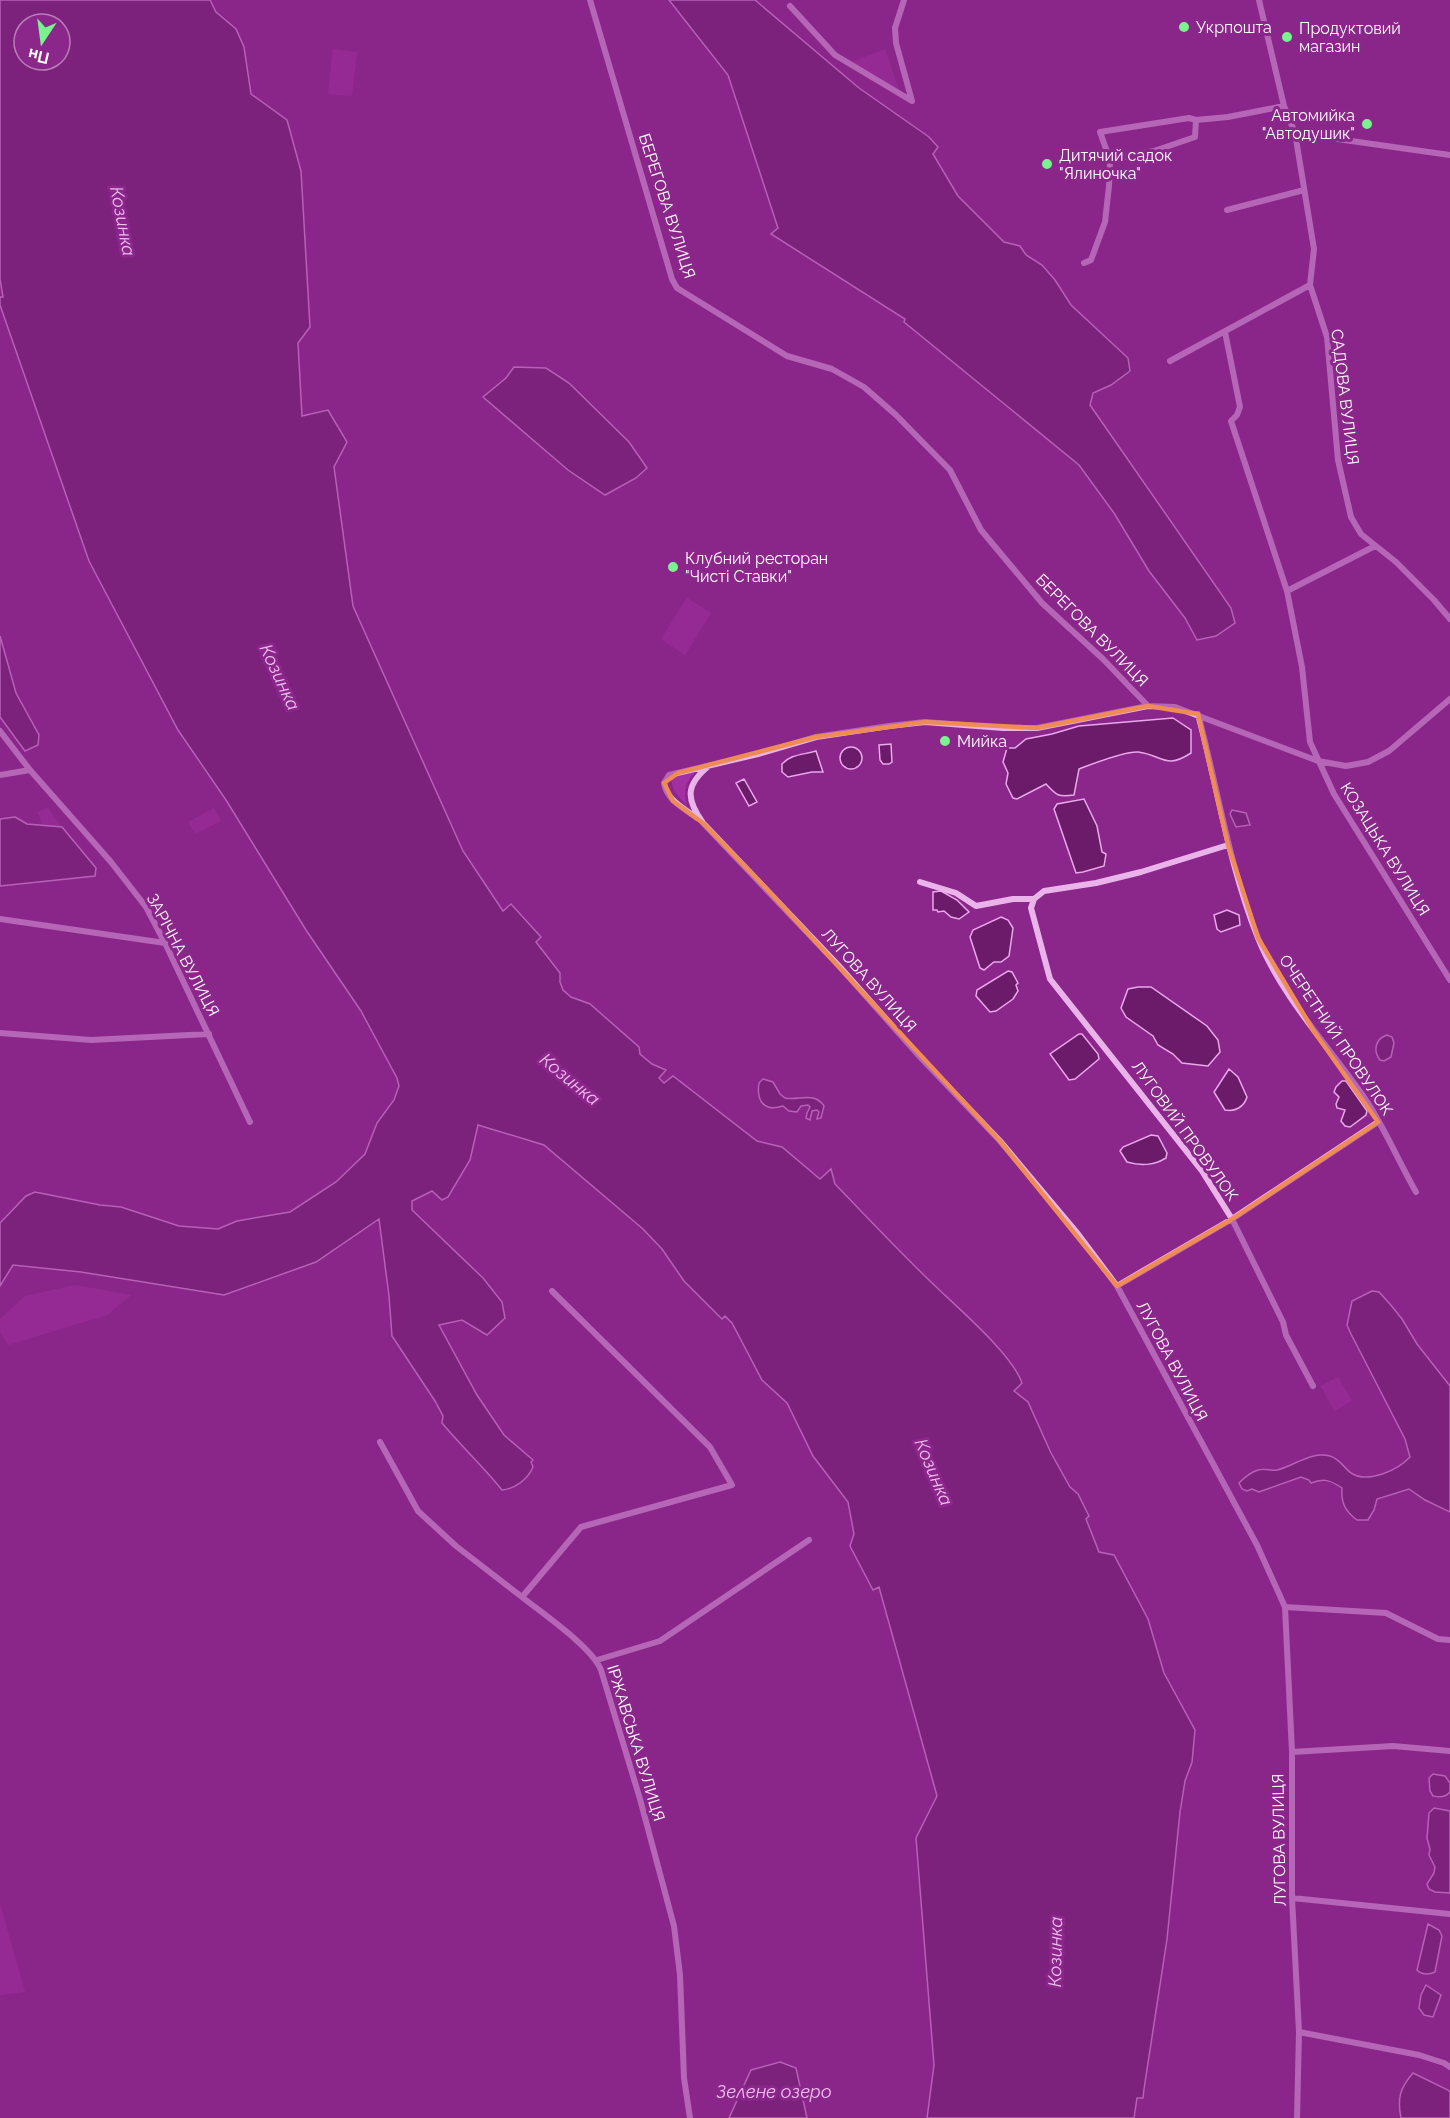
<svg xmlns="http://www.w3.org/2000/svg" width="1450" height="2118" font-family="Raleway,sans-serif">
<rect width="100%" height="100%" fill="#8b268a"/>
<path fill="#a330a3" d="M 333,49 L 357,52 L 352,96 L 328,94 Z
M 885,49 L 899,90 L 852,62 Z
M 687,598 L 711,613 L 685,655 L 661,639 Z
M 697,771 C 685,781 683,791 687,806 L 674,791 L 671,780 L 674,777 Z
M 48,808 L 62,827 L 43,826 L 38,812 Z
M 214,808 L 221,821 L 195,834 L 188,822 Z
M 75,1285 L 131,1295 L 107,1315 L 8,1345 L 0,1332 L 0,1319 L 25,1296 Z
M 1338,1377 L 1352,1401 L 1334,1411 L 1321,1386 Z
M 0,1904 L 25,1992 L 0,1995 Z"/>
<path fill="#6b1b6a" stroke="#eaa8eb" stroke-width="1.5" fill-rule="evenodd" d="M 0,0 L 210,0 L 216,12 L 236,29 L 244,47 L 251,94 L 287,120 L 301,171 L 310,327 L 298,343 L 302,416 L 328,410 L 347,442 L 334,467 L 353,606 L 463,851 L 503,911 L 511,904 L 541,937 L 536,942 L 560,973 L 560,982 L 563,990 L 571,997 L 590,1004 L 639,1047 L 640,1054 L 652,1064 L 666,1070 L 659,1078 L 664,1083 L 673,1076 L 757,1141 L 782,1147 L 820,1179 L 831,1169 L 835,1184 C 866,1216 897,1249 929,1280 C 953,1304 1012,1353 1022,1383 L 1014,1391 L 1028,1402 L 1051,1453 L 1070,1487 L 1078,1494 L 1089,1516 L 1086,1519 L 1099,1552 L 1114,1555 L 1148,1619 L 1164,1673 L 1195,1730 L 1192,1762 L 1185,1781 L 1180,1812 L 1167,1939 L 1144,2089 L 1143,2098 L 1137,2098 L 1134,2118 L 927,2118 L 934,2065 L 916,1838 L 937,1796 L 879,1587 L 873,1590 L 850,1546 L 854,1534 L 848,1502 L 813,1456 L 787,1403 L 762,1380 L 732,1323 L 725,1316 L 722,1319 L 684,1281 L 662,1249 L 643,1229 L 544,1145 L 478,1125 L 470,1160 L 448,1197 L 442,1200 L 432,1191 L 412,1201 L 412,1210 L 483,1278 L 502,1302 L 505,1318 L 487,1335 L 462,1320 L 439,1325 L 477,1395 L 504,1435 L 533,1460 L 531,1462 L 533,1467 C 528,1479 515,1489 502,1490 C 483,1466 461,1446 442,1423 L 443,1416 L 435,1401 L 392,1336 L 389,1296 L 379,1219 L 316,1262 L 224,1295 L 81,1272 L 13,1265 L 0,1286 L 0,1223 L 26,1196 L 35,1192 L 100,1205 L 121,1207 L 179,1226 L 218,1229 L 237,1221 L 290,1212 L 336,1182 L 365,1154 L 377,1123 L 394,1100 L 399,1086 L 397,1078 L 361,1011 L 306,930 L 226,800 L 178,730 L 89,561 L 0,305 L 0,297 L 3,297 L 0,279 ZM 24,24 L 60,24 L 60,60 L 24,60 Z
M 669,0 L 755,0 L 859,88 L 929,137 L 938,147 L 933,154 L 958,196 L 1004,242 L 1020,246 L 1026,255 L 1042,265 L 1055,280 L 1071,305 L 1128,358 L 1130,371 L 1111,385 L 1093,393 L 1090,405 L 1231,608 L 1235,623 L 1216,636 L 1197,640 L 1185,618 L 1149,571 L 1114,513 L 1079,465 L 904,322 L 905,319 L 771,234 L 778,228 L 728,75 Z
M 514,367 L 546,368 L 569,383 L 629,442 L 647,468 L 636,478 L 605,495 L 568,470 L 483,397 L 506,378 Z
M 0,636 L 16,693 L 39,735 L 38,745 L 25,751 L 0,717 Z
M 1173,718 L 1191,730 L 1191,753 C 1165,770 1163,755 1138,752 C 1125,751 1092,764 1079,769 L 1074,795 C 1058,797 1057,796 1046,784 L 1017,799 L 1013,798 L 1006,784 L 1008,773 L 1003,762 L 1007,748 L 1015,748 L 1026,739 L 1052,734 L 1079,726 Z
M 891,744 L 892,762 L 889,764 L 883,764 L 880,760 L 879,745 Z
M840 758a11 11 0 1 1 22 0a11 11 0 1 1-22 0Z
M 816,751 L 823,772 L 812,772 L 788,777 L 782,772 L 782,764 C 791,754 803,755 816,751 Z
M 744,779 L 757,802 L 749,806 L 736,783 Z
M 1084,799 L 1097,826 L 1102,852 L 1106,854 L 1104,866 L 1083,872 L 1076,873 L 1054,809 L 1057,804 Z
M 1232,810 L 1246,813 L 1250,825 L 1236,827 L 1230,814 Z
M 15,817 L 27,824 L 62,827 L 96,868 L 95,876 L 0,886 L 0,819 Z
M 941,891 L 957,900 L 969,912 L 959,919 L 951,917 L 944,911 L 938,912 L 937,910 L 933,910 L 933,892 Z
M 1227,910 L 1239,915 L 1240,925 L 1221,932 L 1217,929 L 1214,915 Z
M 1001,917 L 1008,920 L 1013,928 L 1009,956 L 1001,962 L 994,962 L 984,970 L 980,968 L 970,937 L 973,930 Z
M 1008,971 L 1012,972 L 1018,983 L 1016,985 L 1018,991 L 1013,999 L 996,1011 L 990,1012 L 976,996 L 977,990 Z
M 1138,987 L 1151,987 L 1207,1026 L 1218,1040 L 1220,1052 L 1208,1066 L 1182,1063 L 1173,1054 L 1158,1045 L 1153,1036 L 1126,1017 L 1121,1008 L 1128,989 Z
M 1079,1034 L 1082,1034 L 1098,1054 L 1099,1059 L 1075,1079 L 1069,1080 L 1050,1054 Z
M 1387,1035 L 1392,1037 L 1394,1043 L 1391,1057 L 1384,1061 L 1380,1060 C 1373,1051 1375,1039 1387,1035 Z
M 1229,1069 L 1238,1077 L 1247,1097 C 1244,1107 1235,1112 1225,1110 L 1214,1092 Z
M 763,1079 L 773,1082 L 780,1094 L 785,1098 C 799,1101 814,1091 824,1106 L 821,1118 L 817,1119 L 819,1112 L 817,1110 L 812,1111 L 810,1120 L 806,1118 L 807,1113 L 810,1107 L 808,1105 L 801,1106 L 797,1112 L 789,1111 L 783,1106 C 765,1112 756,1102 759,1083 Z
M 1342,1081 L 1346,1081 L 1367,1111 L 1366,1115 L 1350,1127 L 1345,1126 L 1341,1121 L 1345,1110 L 1337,1108 L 1336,1104 L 1339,1097 L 1334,1092 L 1336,1087 Z
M 1151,1135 L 1158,1136 L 1167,1153 L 1166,1158 C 1153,1166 1141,1166 1127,1162 L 1120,1151 L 1123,1147 Z
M 1372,1291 L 1379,1292 L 1390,1304 L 1402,1319 L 1417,1344 L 1450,1386 L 1450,1512 L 1425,1500 L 1409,1489 L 1377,1499 L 1374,1510 L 1368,1520 L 1357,1520 C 1345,1511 1341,1503 1342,1488 C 1330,1480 1324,1478 1311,1483 L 1309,1480 L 1301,1477 L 1259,1492 L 1252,1489 L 1247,1491 L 1242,1489 L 1239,1483 C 1244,1478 1251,1472 1258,1470 C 1264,1468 1271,1471 1277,1470 C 1294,1466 1311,1451 1330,1456 C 1340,1459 1344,1468 1351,1473 C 1368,1484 1398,1470 1410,1457 L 1405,1439 L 1351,1334 L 1347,1325 L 1352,1301 Z
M 1433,1774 L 1445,1776 L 1450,1783 L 1450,1792 C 1445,1798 1440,1797 1433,1796 L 1430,1791 L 1429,1778 Z
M 1434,1808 L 1450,1811 L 1450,1893 L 1435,1892 L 1429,1889 L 1427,1884 L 1434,1873 L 1435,1867 L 1429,1855 L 1430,1849 L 1427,1838 L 1429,1813 Z
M 1428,1924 L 1439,1930 L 1442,1936 L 1435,1972 C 1428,1975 1422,1975 1417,1970 Z
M 1426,1985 L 1441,1995 L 1433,2017 L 1424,2015 L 1419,2008 L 1421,1995 Z
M 780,2062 L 796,2068 L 807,2118 L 729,2118 L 751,2070 Z
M 1413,2073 L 1448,2090 L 1450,2092 L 1450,2118 L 1401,2118 C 1397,2098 1400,2088 1413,2073 Z"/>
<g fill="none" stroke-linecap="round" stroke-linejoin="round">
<path stroke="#eab4ea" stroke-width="6" d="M 590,0 L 672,279 L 677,288 L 787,356 L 832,369 L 864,387 L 896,415 L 950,470 L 981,530 L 1042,603 L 1103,659 L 1148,706
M 904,0 L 895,28 L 896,43 L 912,101
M 1259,0 L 1284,106 L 1295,133 L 1314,249 L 1310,285 L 1327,337 L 1338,460 L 1351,517 L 1361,534 L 1396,562 L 1434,600 L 1450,619
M 790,6 L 835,55 L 912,101
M 1295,133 L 1450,155
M 1110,160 L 1154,151 L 1195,137 L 1196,120 L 1228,117 L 1284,106
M 1227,210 L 1304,190
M 1084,263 L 1091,260 L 1105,222 L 1109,186 L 1110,160 L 1100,132 L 1189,118 L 1196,120
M 1225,332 L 1240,407 L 1237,415 L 1231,421 L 1287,591 L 1302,667 L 1310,742 L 1334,794 L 1450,980
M 1170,361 L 1310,285
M 1287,591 L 1375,546
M 1198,714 C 1218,789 1229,866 1258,938 C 1281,996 1331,1049 1366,1100 C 1385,1129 1399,1162 1416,1192
M 0,731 L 30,770 L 111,862 L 146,907 L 165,943 L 250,1122
M 710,765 C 686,784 685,798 703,823 L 839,966 L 920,1057 L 1000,1141 L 1078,1234 L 1117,1286 L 1257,1545 L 1285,1607 L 1292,1752 L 1292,1898 L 1299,2032 L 1297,2118
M 0,775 L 30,770
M 697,818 C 685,809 666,800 664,783 L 669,775 L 758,754 L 816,737 L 889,726 L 925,722 L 1003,728 L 1037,728 L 1148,706 L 1175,707 L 1318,761 L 1346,766 L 1368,762 L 1389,751 L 1450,699
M 1228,845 L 1141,872 L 1096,883 L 1044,891 L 1034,899 L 1031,908 L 1050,979 L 1202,1171 L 1232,1219 L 1283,1322 L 1286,1335 L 1313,1386
M 920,882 L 956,893 L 976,906 L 1013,899 L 1034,899
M 0,919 L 165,943
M 0,1033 L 91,1040 L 209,1034
M 1117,1286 L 1232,1219 L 1378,1122
M 552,1291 L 710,1447 L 732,1485 L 581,1527 L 522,1597 C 543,1614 592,1647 601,1670 L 640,1799 L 674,1926 L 680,1975 L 684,2078 L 690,2118
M 380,1442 L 418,1511 L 456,1546 L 522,1597
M 1285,1607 L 1386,1613 L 1438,1639 L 1450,1640
M 597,1660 L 660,1641 L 809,1540
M 1292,1752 L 1393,1746 L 1450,1751
M 1292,1898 L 1450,1914
M 1299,2032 L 1419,2055 L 1444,2063 L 1450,2067"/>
</g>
<path d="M0 0H1450V2118H0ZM 1148,706 L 1198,714 L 1228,845 L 1258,938 L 1313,1030 L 1378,1122 L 1232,1219 L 1117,1286 L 1000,1141 L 764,886 L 703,823 L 673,801 L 664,783 L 678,773 L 816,737 L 925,722 L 1037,728 Z" fill="#8b268a" fill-opacity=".55" fill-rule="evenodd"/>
<path fill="none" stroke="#ef8b55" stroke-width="4.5" stroke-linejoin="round" d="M 1148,706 L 1198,714 L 1228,845 L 1258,938 L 1313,1030 L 1378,1122 L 1232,1219 L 1117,1286 L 1000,1141 L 764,886 L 703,823 L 673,801 L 664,783 L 678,773 L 816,737 L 925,722 L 1037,728 Z"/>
<g fill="#79f38d" stroke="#8b268a" stroke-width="2">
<circle cx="1184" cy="27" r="6"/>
<circle cx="1287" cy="37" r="6"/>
<circle cx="1367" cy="124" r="6"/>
<circle cx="1047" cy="164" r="6"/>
<circle cx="673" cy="567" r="6"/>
<circle cx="945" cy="741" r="6"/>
</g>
<g text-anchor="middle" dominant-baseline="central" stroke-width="6" stroke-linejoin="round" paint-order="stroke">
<g font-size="16" fill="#fff" stroke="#8b268a" text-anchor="start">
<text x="1196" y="27">Укрпошта</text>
<text x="1299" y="28">Продуктовий<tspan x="1299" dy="18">магазин</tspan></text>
<text x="1355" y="115" text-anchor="end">Автомийка<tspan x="1355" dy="18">"Автодушик"</tspan></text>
<text x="1059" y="155">Дитячий садок<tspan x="1059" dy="18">"Ялиночка"</tspan></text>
<text x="685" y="558">Клубний ресторан<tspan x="685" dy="18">"Чисті Ставки"</tspan></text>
<text x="957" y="741">Мийка</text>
</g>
<g font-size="16" fill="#fff" stroke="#8b268a">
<text transform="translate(667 206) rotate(72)">БЕРЕГОВА ВУЛИЦЯ</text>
<text transform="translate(1345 397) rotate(83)">САДОВА ВУЛИЦЯ</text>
<text transform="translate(1092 630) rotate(45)">БЕРЕГОВА ВУЛИЦЯ</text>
<text transform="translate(1385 849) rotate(58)">КОЗАЦЬКА ВУЛИЦЯ</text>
<text transform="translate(183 955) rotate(62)">ЗАРІЧНА ВУЛИЦЯ</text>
<text transform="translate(869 980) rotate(48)">ЛУГОВА ВУЛИЦЯ</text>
<text transform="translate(1336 1035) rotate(56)">ОЧЕРЕТНИЙ ПРОВУЛОК</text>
<text transform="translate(1185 1131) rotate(54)">ЛУГОВИЙ ПРОВУЛОК</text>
<text transform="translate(1172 1361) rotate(62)">ЛУГОВА ВУЛИЦЯ</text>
<text transform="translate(636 1743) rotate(73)">ІРЖАВСЬКА ВУЛИЦЯ</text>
<text transform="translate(1279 1840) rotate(-91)">ЛУГОВА ВУЛИЦЯ</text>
</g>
<g font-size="18" font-style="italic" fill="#f1c0f1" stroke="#8b268a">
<text transform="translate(123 221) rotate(79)">Козинка</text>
<text transform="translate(280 677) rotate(65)">Козинка</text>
<text transform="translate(570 1079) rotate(39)">Козинка</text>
<text transform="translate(934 1472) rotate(67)">Козинка</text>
<text transform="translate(1055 1952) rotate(-89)">Козинка</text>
<text x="774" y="2091">Зелене озеро</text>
</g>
</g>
<g transform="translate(42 42) rotate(193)"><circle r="28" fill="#8b268a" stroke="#b97db9" stroke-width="1.5"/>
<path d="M0-4.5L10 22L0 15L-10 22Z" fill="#79f38d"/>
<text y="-9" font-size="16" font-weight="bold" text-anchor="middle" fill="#ffffff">Пн</text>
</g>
</svg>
